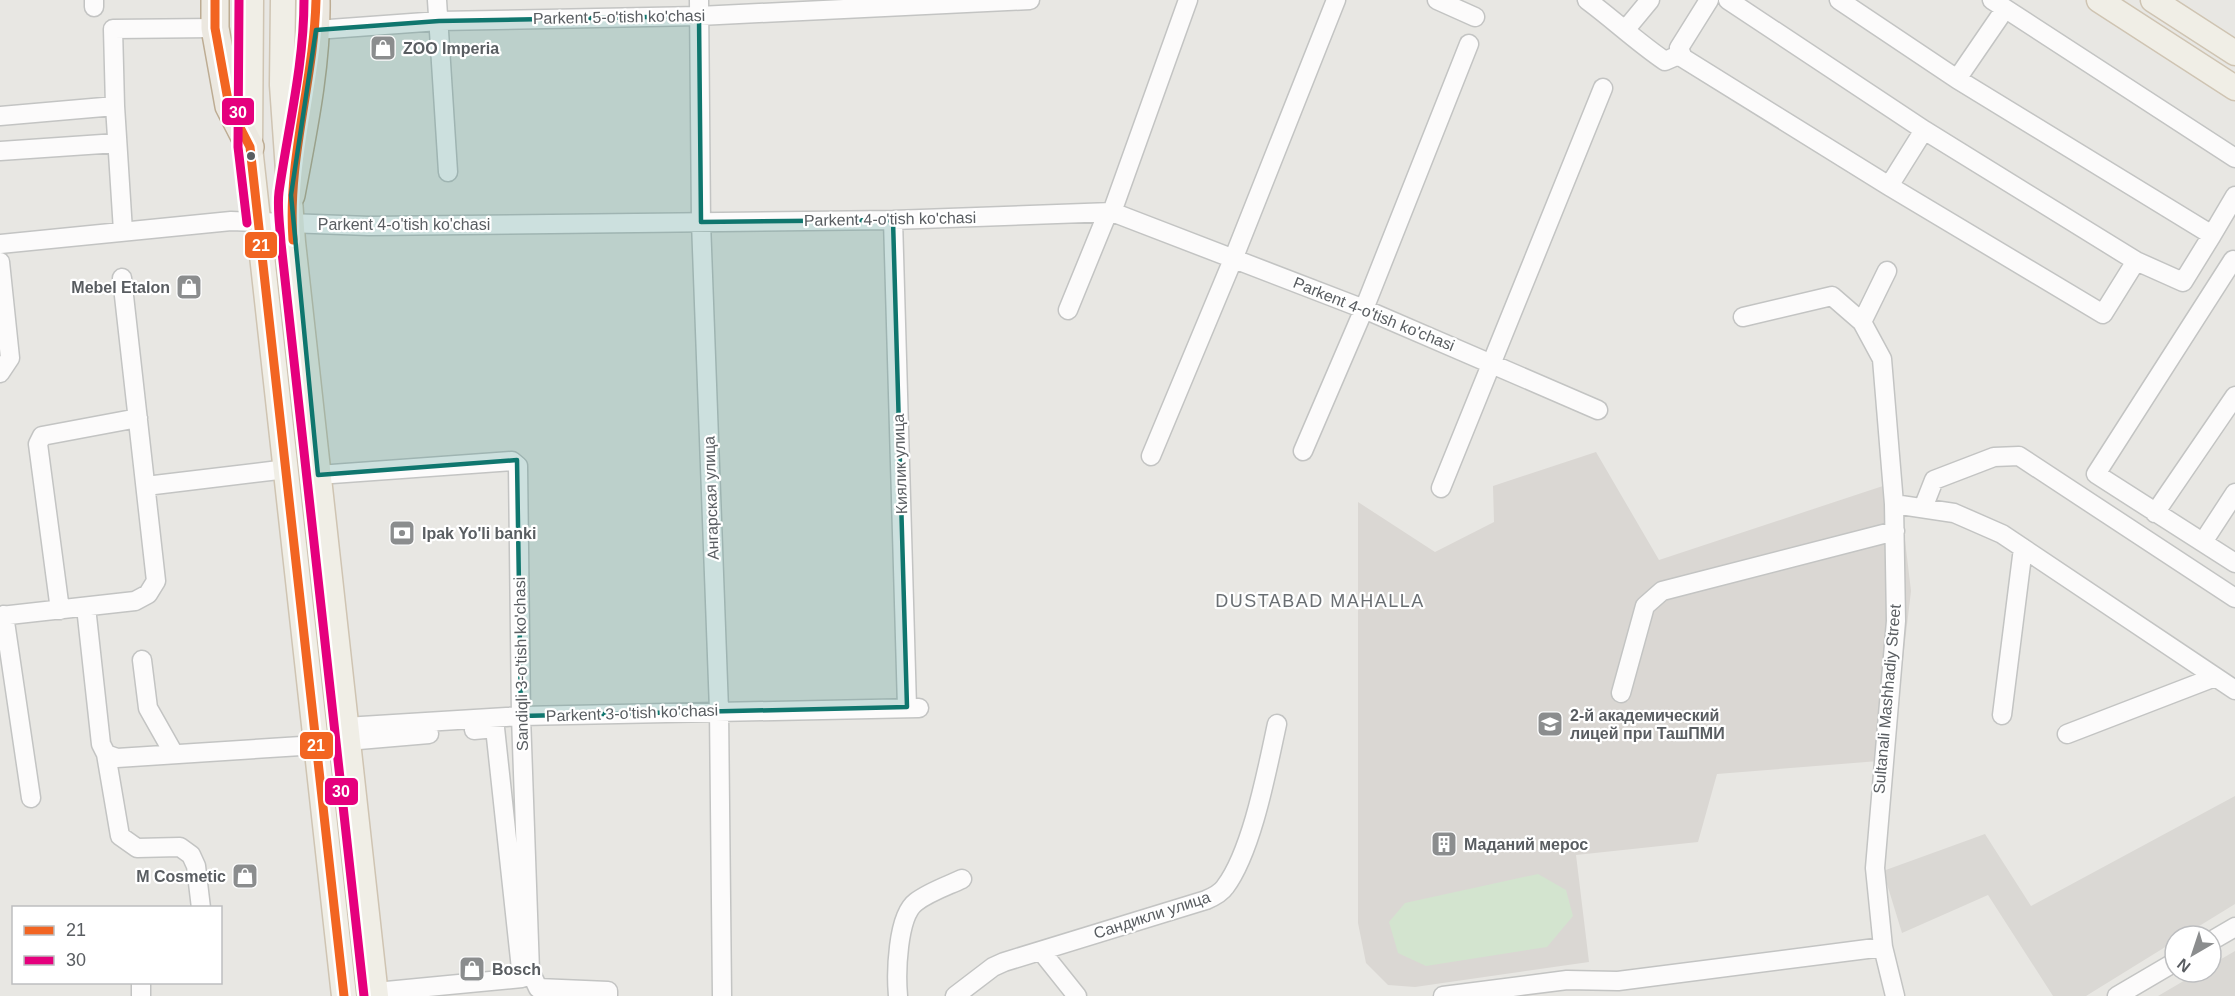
<svg xmlns="http://www.w3.org/2000/svg" width="2235" height="996" font-family="Helvetica,sans-serif">
<rect width="100%" height="100%" fill="#e8e7e3"/>
<path fill="#dad8d4" d="M 2235,796 L 2235,904 L 2183,936 L 2175,936 L 2175,941 L 2086,996 L 2053,996 L 1988,895 L 1902,933 L 1883,871 L 1985,834 L 2031,906 Z
M 2235,951 L 2235,996 L 2158,996 L 2199,972 L 2211,972 L 2211,965 Z"/>
<path fill="#dad7d3" d="M 1596,452 L 1659,560 L 1898,481 L 1911,591 L 1891,760 L 1717,774 L 1698,842 L 1576,855 L 1589,962 L 1415,987 L 1388,985 L 1366,963 L 1358,923 L 1358,502 L 1435,552 L 1494,522 L 1493,486 Z"/>
<path fill="#d3e4cf" d="M 1538,874 L 1566,890 L 1573,916 L 1547,947 L 1426,966 L 1398,953 L 1389,922 L 1405,903 Z"/>
<g fill="none" stroke-linecap="round" stroke-linejoin="round">
<g stroke="#c3c4c3" stroke-width="21">
<path id="minor" d="M 94,0 L 94,7
M 437,0 L 448,172
M 699,0 L 701,222 L 719,710 L 722,996
M 1437,0 L 1475,17
M 1587,0 C 1614,20 1637,42 1665,61 L 1681,54
M 1709,0 L 1679,48 L 1683,58 L 1889,186 L 2103,314 L 2136,261 L 2183,282 L 2212,235
M 1728,0 L 1924,130 L 2136,261
M 1839,0 L 1957,79 L 2212,235 L 2235,196
M 1992,0 L 2235,158
M 1626,29 L 1650,0
M 316,30 L 439,21 L 699,16 L 1030,0
M 1957,79 L 2005,9
M 0,116 L 115,106
M 0,151 L 117,143
M 1889,186 L 1924,130
M 1112,212 L 1188,0
M 893,220 L 907,707
M 123,231 L 115,106 L 113,29 L 215,28
M 0,244 L 231,221 L 369,226 L 893,220 L 1112,212 L 1364,309 L 1598,410
M 2233,260 L 2096,474 L 2235,563
M 0,262 L 10,358 L 0,373
M 1068,310 L 1108,212
M 1743,317 L 1832,296 L 1862,322 L 1882,359 L 1894,504 L 1896,621 L 1875,868 L 1883,947 L 1895,996
M 1862,322 L 1887,271
M 1303,451 L 1364,309 L 1469,44
M 1151,456 L 1234,257 L 1336,0
M 318,475 L 512,461 L 518,466 L 521,716 L 530,971 L 538,988 L 608,991 L 608,996
M 146,486 L 287,469
M 1441,488 L 1603,88
M 1894,504 L 1954,513 L 2002,534 L 2235,690
M 1923,508 L 1934,480 L 1994,457 L 2019,456 L 2235,598
M 2155,513 L 2235,396
M 2203,542 L 2235,493
M 86,607 L 101,744 L 106,754 L 117,758 L 317,745
M 60,610 L 38,444 L 42,436 L 138,418
M 4,615 L 31,798
M 0,616 L 135,601 L 148,594 L 156,581 L 122,278
M 142,660 L 148,708 L 174,754
M 1621,693 L 1645,606 L 1662,591 L 1895,531
M 2002,715 L 2023,548
M 345,727 L 521,716 L 919,708
M 2067,734 L 2215,677
M 347,741 L 429,734
M 106,754 L 120,836 L 137,848 L 180,847 L 191,855 L 196,866 L 201,908
M 2211,941 L 2235,927
M 1041,951 L 1077,996
M 141,982 L 141,996
M 376,992 L 522,978 L 495,728 L 474,730
M 898,996 C 896,974 897,916 916,902 C 929,892 947,886 962,879
M 955,996 L 993,967 L 1004,962 L 1206,900 C 1213,897 1221,893 1225,887 C 1252,851 1267,770 1277,724
M 1443,996 L 1567,980 L 1618,981 L 1883,947
M 2117,996 L 2175,962"/>
</g>
<g stroke="#cfc4b2" stroke-width="27">
<path id="major" d="M 251,0 L 250,147 L 344,996
M 283,0 L 282,85 L 293,242 L 376,996
M 2099,0 L 2235,88
M 2153,0 L 2235,53"/>
</g>
<g stroke="#bdac93" stroke-width="30">
<path id="highway" d="M 215,0 L 215,28 L 229,106 L 250,147
M 291,195 C 303,131 317,65 316,0"/>
</g>
<use href="#minor" stroke="#fcfbfb" stroke-width="18"/>
<use href="#major" stroke="#f0eee6" stroke-width="24"/>
<use href="#highway" stroke="#ece8e0" stroke-width="27"/>
<g stroke="#fff" stroke-width="14">
<path id="bus-1" d="M 215,0 L 215,28 L 229,106 L 250,147 L 344,996
M 293,240 C 287,159 314,81 316,0"/>
</g>
<g stroke="#fff" stroke-width="14">
<path id="bus-2" d="M 239,0 L 238,147 L 247,223
M 304,0 C 304,65 288,128 279,192 C 277,208 280,226 281,243 L 364,996"/>
</g>
<use href="#bus-1" stroke="#f26522" stroke-width="9"/>
<use href="#bus-2" stroke="#e5007d" stroke-width="9"/>
</g>
<path fill="#0f766e" fill-opacity="0.2" stroke="#0f766e" stroke-width="4.5" stroke-linejoin="round" d="M 699,16 L 701,222 L 893,220 L 907,707 L 521,716 L 517,460 L 318,475 L 291,195 L 316,30 L 439,21 Z"/>
<defs>
<g id="shop-square" transform="scale(1.35)"><rect x="-9" y="-9" width="18" height="18" rx="4" fill="#8b8d8e" stroke="#fff"/><path d="M-5-2.5h2.3a2.7 3.5 0 0 1 5.4 0H5L5.5 6h-11ZM-1.5-2.5h3a1.5 2.3 0 0 0-3 0Z" fill="#fff"/></g>
<g id="bank-square" transform="scale(1.35)"><rect x="-9" y="-9" width="18" height="18" rx="4" fill="#8b8d8e" stroke="#fff"/><path d="M-6-4H6V4H-6ZM0-2.3a2.3 2.3 0 1 0 0 4.6a2.3 2.3 0 1 0 0-4.6Z" fill="#fff"/></g>
<g id="university-square" transform="scale(1.35)"><rect x="-9" y="-9" width="18" height="18" rx="4" fill="#8b8d8e" stroke="#fff"/><path d="M0-5L7-2L0 1L-7-2ZM-4 1L0 2.5L4 1V4Q0 6-4 4Z" fill="#fff"/></g>
<g id="building-square" transform="scale(1.35)"><rect x="-9" y="-9" width="18" height="18" rx="4" fill="#8b8d8e" stroke="#fff"/><path d="M-4-6H4V6H1V3H-1V6H-4ZM-2.5-4.3h1.7v1.8h-1.7ZM.8-4.3h1.7v1.8H.8ZM-2.5-1h1.7V.8h-1.7ZM.8-1h1.7V.8H.8Z" fill="#fff"/></g>
</defs>
<g fill-rule="evenodd">
<use href="#shop-square" x="383" y="48"/>
<use href="#shop-square" x="189" y="287"/>
<use href="#bank-square" x="402" y="533"/>
<use href="#university-square" x="1550" y="724"/>
<use href="#building-square" x="1444" y="844"/>
<use href="#shop-square" x="245" y="876"/>
<use href="#shop-square" x="472" y="969"/>
</g>
<circle fill="#595d61" stroke="#fff" stroke-width="2" cx="251" cy="156" r="5"/>
<g text-anchor="middle" dominant-baseline="central" stroke-width="4.5" stroke-linejoin="round" paint-order="stroke">
<g font-size="16" fill="#595d61" stroke="#fff">
<text transform="translate(619 17) rotate(-1)">Parkent 5-o'tish ko'chasi</text>
<text transform="translate(890 219) rotate(-1)">Parkent 4-o'tish ko'chasi</text>
<text x="404" y="224">Parkent 4-o'tish ko'chasi</text>
<text transform="translate(1374 314) rotate(22)">Parkent 4-o'tish ko'chasi</text>
<text transform="translate(900 464) rotate(-92)">Киялик улица</text>
<text transform="translate(711 498) rotate(-92)">Ангарская улица</text>
<text transform="translate(521 664) rotate(-91)">Sandiqli 3-o'tish ko'chasi</text>
<text transform="translate(1887 699) rotate(-85)">Sultanali Mashhadiy Street</text>
<text transform="translate(632 713) rotate(-2)">Parkent 3-o'tish ko'chasi</text>
<text transform="translate(1152 915) rotate(-18)">Сандикли улица</text>
</g>
<g font-size="16" font-weight="bold" fill="#595d61" stroke="#fff" text-anchor="start">
<text x="403" y="48">ZOO Imperia</text>
<text x="170" y="287" text-anchor="end">Mebel Etalon</text>
<text x="422" y="533">Ipak Yo'li banki</text>
<text x="1570" y="715">2-й академический<tspan x="1570" dy="18">лицей при ТашПМИ</tspan></text>
<text x="1464" y="844">Маданий мерос</text>
<text x="226" y="876" text-anchor="end">M Cosmetic</text>
<text x="492" y="969">Bosch</text>
</g>
<g font-size="18" letter-spacing="1.5" fill="#6a6f73" stroke="#fff">
<text x="1320" y="601">DUSTABAD MAHALLA</text>
</g>
</g>
<g stroke="#fff" stroke-width="2">
<rect x="221" y="97" width="34" height="29" rx="6" fill="#e5007d"/>
<rect x="244" y="231" width="34" height="28" rx="6" fill="#f26522"/>
<rect x="299" y="731" width="35" height="29" rx="6" fill="#f26522"/>
<rect x="324" y="777" width="35" height="29" rx="6" fill="#e5007d"/>
</g>
<g font-size="16" text-anchor="middle" font-weight="bold" fill="#fff">
<text x="238" y="118">30</text>
<text x="261" y="251">21</text>
<text x="316" y="751">21</text>
<text x="341" y="797">30</text>
</g>
<rect x="12" y="906" width="210" height="78" fill="#ffffff" stroke="#bdbec0" stroke-width="1.5"/>
<rect x="24" y="926" width="30" height="9" fill="#f26522" stroke="#bdbec0" stroke-width="1.5"/>
<text x="66" y="936" font-size="18" fill="#595d61">21</text>
<rect x="24" y="956" width="30" height="9" fill="#e5007d" stroke="#bdbec0" stroke-width="1.5"/>
<text x="66" y="966" font-size="18" fill="#595d61">30</text>
<g transform="translate(2193 954) rotate(219)"><circle r="28" fill="#ffffff" stroke="#bdbec0" stroke-width="1.5"/>
<path d="M0-4.5L10 22L0 15L-10 22Z" fill="#8b8d8e"/>
<text y="-9" font-size="16" font-weight="bold" text-anchor="middle" fill="#595d61">N</text>
</g>
</svg>
